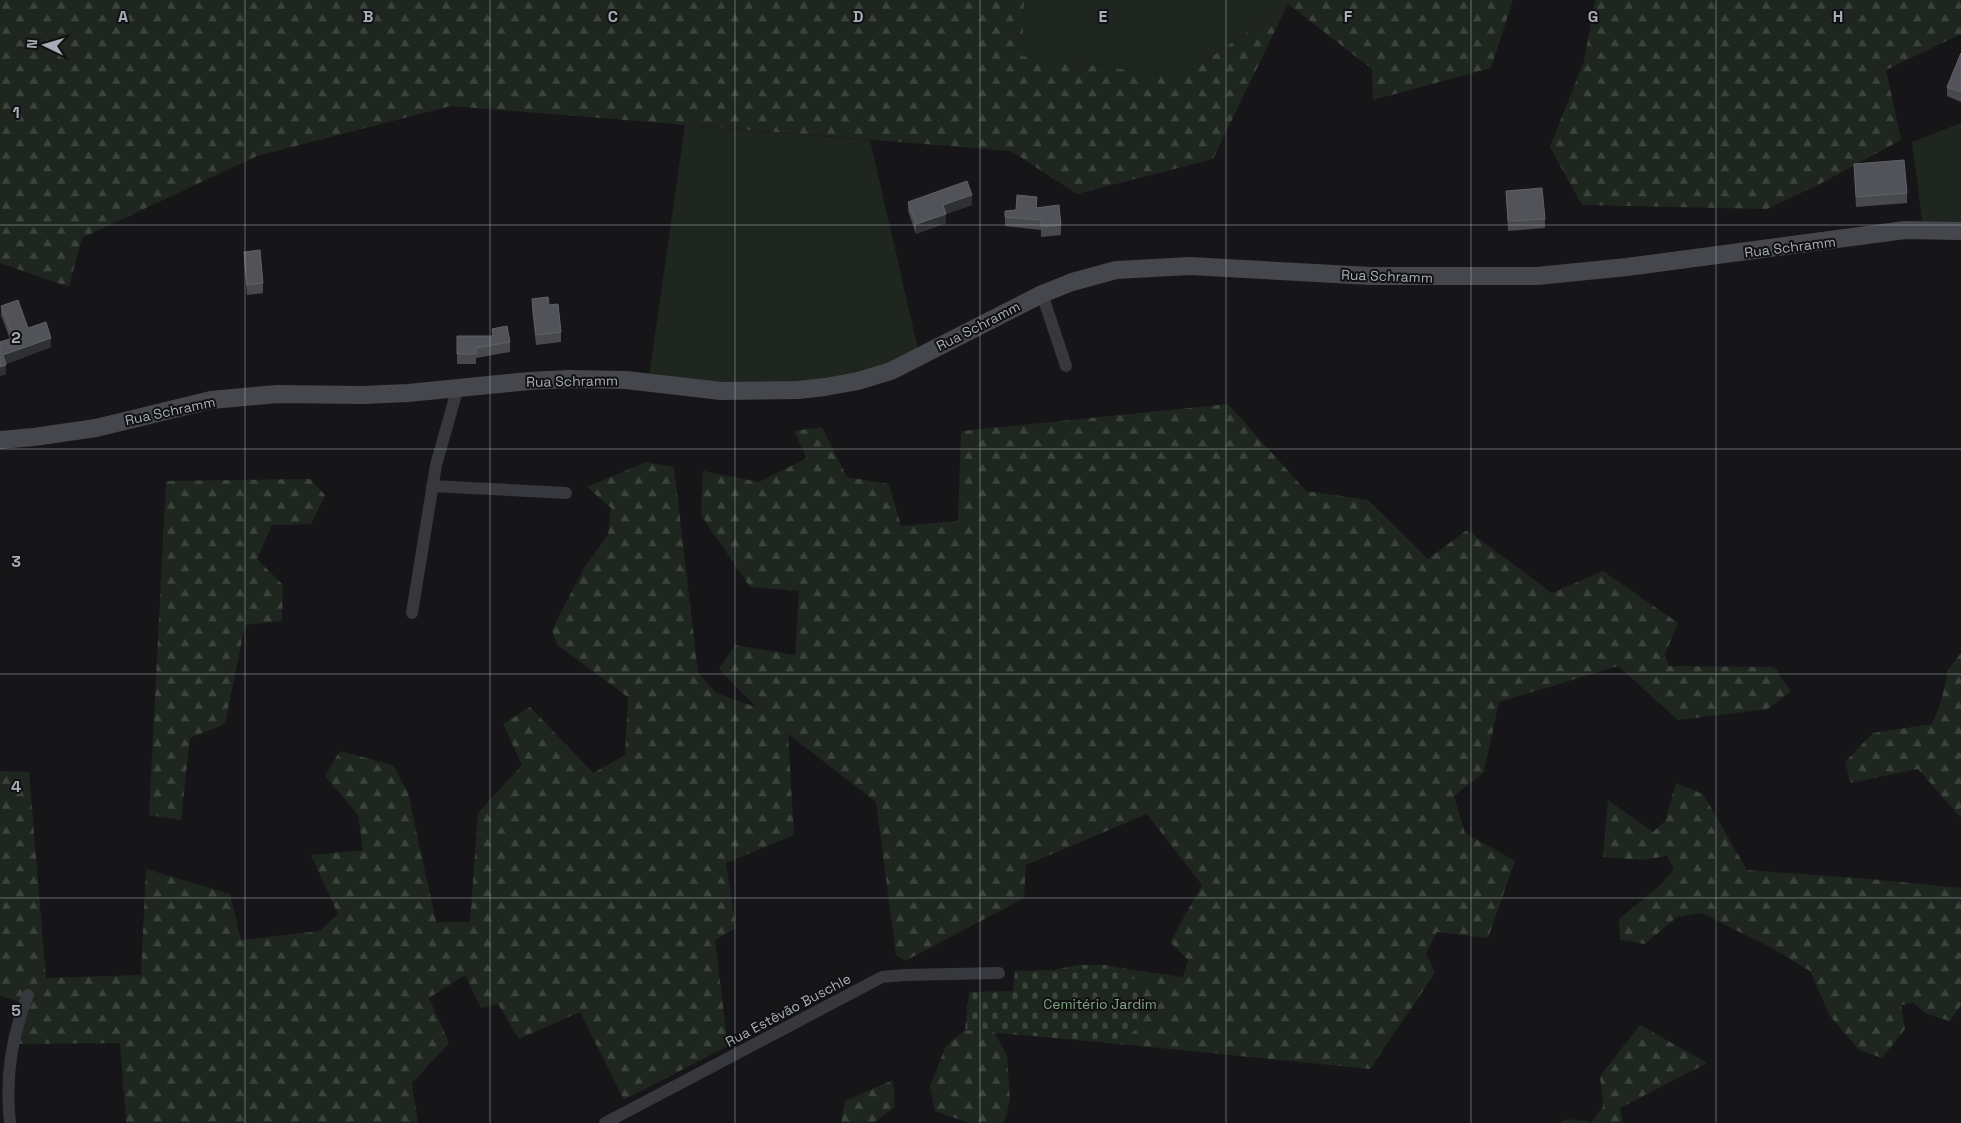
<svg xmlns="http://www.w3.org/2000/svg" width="1961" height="1123" font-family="'Space Grotesk',sans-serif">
<defs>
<pattern id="forest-firs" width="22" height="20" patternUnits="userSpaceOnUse" patternTransform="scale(1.25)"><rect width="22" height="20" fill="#1e261f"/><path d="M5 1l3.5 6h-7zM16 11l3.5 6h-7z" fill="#3c433d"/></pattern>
<pattern id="cemetery-stones" width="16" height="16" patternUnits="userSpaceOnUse" patternTransform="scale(1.25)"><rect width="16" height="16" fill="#1e261f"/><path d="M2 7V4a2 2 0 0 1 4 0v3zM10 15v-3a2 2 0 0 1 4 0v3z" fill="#3c433d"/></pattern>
</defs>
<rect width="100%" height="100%" fill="#161618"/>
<path fill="#1e261f" d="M 1024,0 L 1284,0 L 1289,3 L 1182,77 L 1022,56 Z
M 1961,123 L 1961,224 L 1922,221 L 1912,142 Z
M 685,125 L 870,140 L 918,349 L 888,364 L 856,374 L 798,383 L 721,384 L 649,376 Z"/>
<path fill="url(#forest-firs)" d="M 0,0 L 1024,0 L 1022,56 L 1182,77 L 1288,4 L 1284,0 L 1513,0 L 1491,68 L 1373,100 L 1372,69 L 1288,4 L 1213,159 L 1077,194 L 1011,151 L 451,106 L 257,156 L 82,238 L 69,287 L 0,263 Z
M 1595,0 L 1961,0 L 1961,34 L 1886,70 L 1901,140 L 1818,185 L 1767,209 L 1582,205 L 1550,147 L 1584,61 Z
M 1228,404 L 1306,491 L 1368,500 L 1428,559 L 1467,530 L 1552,593 L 1603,571 L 1678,623 L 1665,654 L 1669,666 L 1774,667 L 1791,691 L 1768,709 L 1678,720 L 1618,666 L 1499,702 L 1484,772 L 1454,796 L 1465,833 L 1515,861 L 1488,938 L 1437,932 L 1426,953 L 1435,973 L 1370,1069 L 1120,1044 L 1136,1029 L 1141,987 L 1128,969 L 1183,977 L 1188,960 L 1170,942 L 1202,885 L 1147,814 L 1026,865 L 1024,898 L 905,961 L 896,955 L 876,802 L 788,734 L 794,835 L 726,863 L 736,928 L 715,940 L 728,1046 L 624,1100 L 580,1012 L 519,1039 L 498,1004 L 481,1008 L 465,975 L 429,998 L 449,1043 L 412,1083 L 418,1123 L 126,1123 L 120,1043 L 12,1044 L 24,1003 L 0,996 L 0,771 L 29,772 L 46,978 L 141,975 L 146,869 L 230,894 L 241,940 L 320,931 L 338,914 L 311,855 L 363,850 L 358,815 L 325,776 L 340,751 L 393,765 L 408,793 L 436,922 L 470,922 L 478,813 L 522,765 L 503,724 L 530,707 L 593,773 L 625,755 L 628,697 L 557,645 L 552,630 L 584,568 L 608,535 L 611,508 L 587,487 L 646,462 L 674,467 L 698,672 L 716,693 L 756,707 L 719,669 L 735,645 L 795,655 L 799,591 L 750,587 L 701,515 L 703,471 L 759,482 L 807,458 L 794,431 L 822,427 L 847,477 L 889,484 L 901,526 L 958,521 L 961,431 Z
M 310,479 L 325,495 L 311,524 L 272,525 L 257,559 L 283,585 L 282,621 L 245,625 L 225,724 L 190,738 L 181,820 L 149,815 L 166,481 Z
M 1961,653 L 1961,818 L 1918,769 L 1851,783 L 1845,762 L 1873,733 L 1932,724 L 1941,702 L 1948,670 Z
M 1676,783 L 1703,794 L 1747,870 L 1870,879 L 1961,888 L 1961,1005 L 1950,1021 L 1927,1014 L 1913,1003 L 1901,1005 L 1905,1029 L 1882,1058 L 1859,1050 L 1830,1016 L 1810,971 L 1770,947 L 1701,913 L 1677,917 L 1645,944 L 1620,940 L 1619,919 L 1658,887 L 1674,870 L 1667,856 L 1642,860 L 1603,857 L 1608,800 L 1653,832 L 1665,821 Z
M 1640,1025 L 1707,1063 L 1620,1108 L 1623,1123 L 1560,1123 L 1567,1119 L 1592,1122 L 1603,1107 L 1600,1076 Z
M 965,1030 L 994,1032 L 1007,1055 L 1010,1100 L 1004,1123 L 969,1123 L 935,1111 L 930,1086 L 946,1046 Z
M 893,1080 L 895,1107 L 873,1123 L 841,1123 L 845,1101 Z"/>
<path fill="url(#cemetery-stones)" d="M 1078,965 L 1105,965 L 1128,969 L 1141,987 L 1144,1009 L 1136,1029 L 1120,1044 L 965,1030 L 969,992 L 1013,991 L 1015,971 L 1054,970 Z"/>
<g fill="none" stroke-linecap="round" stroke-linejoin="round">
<path stroke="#37383d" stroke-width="12" d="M 1042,294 L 1066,366
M 432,486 L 566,493
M 412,613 L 436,465 L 458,387
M 10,1123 C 5,1078 11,1037 28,995
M 605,1123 L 882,977 L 904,975 L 999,973"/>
<path stroke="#45474d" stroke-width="18" d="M 0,440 L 34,437 L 96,428 L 211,400 L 277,394 L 363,395 L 408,393 L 529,381 L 569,379 L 626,380 L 721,391 L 798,390 L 825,387 L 858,381 L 891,371 L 1042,294 L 1072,282 L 1116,270 L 1190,266 L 1370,276 L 1537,276 L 1627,267 L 1905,230 L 1961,231"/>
</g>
<path fill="#47494d" d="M 1961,53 L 1961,102 L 1947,96 L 1947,87 Z
M 1854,164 L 1907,193 L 1907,203 L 1856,207 Z
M 1506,191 L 1545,219 L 1545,228 L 1508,231 Z
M 908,202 L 972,205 L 946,214 L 946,223 L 916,234 L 908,211 Z
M 1037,207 L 1061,225 L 1061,235 L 1041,237 L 1041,230 L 1005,226 L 1005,211 Z
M 244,252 L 263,283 L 263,293 L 247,295 L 244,261 Z
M 532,299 L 549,305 L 561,332 L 561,342 L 536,345 L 532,309 Z
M 1,306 L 51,347 L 6,364 L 6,374 L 0,376 L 10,339 L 1,315 Z
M 492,329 L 510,342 L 510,352 L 476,358 L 476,364 L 457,364 L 457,336 L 492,336 Z"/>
<path fill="#2f3033" d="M 972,195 L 972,205 L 943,215 L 943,205 Z
M 946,214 L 946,223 L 916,234 L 916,224 Z
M 51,338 L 51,347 L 3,365 L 3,355 Z
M 6,365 L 6,374 L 0,376 L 0,367 Z"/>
<path fill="#525359" stroke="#5f6168" d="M 1961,53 L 1961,92 L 1947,87 Z
M 1904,160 L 1907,193 L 1856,197 L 1854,164 Z
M 967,181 L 972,195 L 943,205 L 946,214 L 916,224 L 908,202 Z
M 1542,188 L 1545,219 L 1508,221 L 1506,191 Z
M 1017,195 L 1037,197 L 1036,208 L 1059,205 L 1061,225 L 1041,227 L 1041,220 L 1005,217 L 1005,211 L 1016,210 Z
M 260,250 L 263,283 L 247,285 L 244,252 Z
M 548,297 L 549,305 L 558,304 L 561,332 L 536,335 L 532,299 Z
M 18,300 L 28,328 L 46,322 L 51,338 L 3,355 L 6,365 L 0,367 L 0,342 L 13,338 L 1,306 Z
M 507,326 L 510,342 L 476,348 L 476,354 L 457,354 L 457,336 L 493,336 L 492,329 Z"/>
<path fill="none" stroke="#a8adb8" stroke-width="1" stroke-opacity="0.55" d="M 245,0 L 245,1123M 490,0 L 490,1123M 735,0 L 735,1123M 980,0 L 980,1123M 1226,0 L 1226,1123M 1471,0 L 1471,1123M 1716,0 L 1716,1123M 0,225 L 1961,225M 0,449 L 1961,449M 0,674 L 1961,674M 0,898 L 1961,898"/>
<g text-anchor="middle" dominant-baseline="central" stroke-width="4" stroke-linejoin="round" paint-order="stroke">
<g font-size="14" fill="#a8adb8" stroke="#111113">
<text transform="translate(1790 247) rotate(-7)">Rua Schramm</text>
<text transform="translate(1387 276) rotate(2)">Rua Schramm</text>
<text transform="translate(978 326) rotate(-27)">Rua Schramm</text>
<text transform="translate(572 381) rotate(-1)">Rua Schramm</text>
<text transform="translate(170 411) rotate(-12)">Rua Schramm</text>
<text transform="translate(788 1010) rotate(-28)">Rua Estêvão Buschle</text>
</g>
<g font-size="14" fill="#7fa381" stroke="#111113">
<text x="1100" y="1004">Cemitério Jardim</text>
</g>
</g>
<g font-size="16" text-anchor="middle" font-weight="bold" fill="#a8adb8" stroke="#111113" stroke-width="4" stroke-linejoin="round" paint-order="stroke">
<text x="123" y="22">A</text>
<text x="368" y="22">B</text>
<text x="613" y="22">C</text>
<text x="858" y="22">D</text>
<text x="1103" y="22">E</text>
<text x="1348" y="22">F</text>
<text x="1593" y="22">G</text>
<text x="1838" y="22">H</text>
<text x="16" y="118">1</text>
<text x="16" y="343">2</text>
<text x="16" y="567">3</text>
<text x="16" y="792">4</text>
<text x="16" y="1016">5</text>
</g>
<g transform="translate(45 45) rotate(275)" stroke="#111113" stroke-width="4" paint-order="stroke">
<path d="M0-4L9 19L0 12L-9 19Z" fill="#a8adb8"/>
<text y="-8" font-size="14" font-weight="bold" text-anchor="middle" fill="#a8adb8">N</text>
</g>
</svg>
